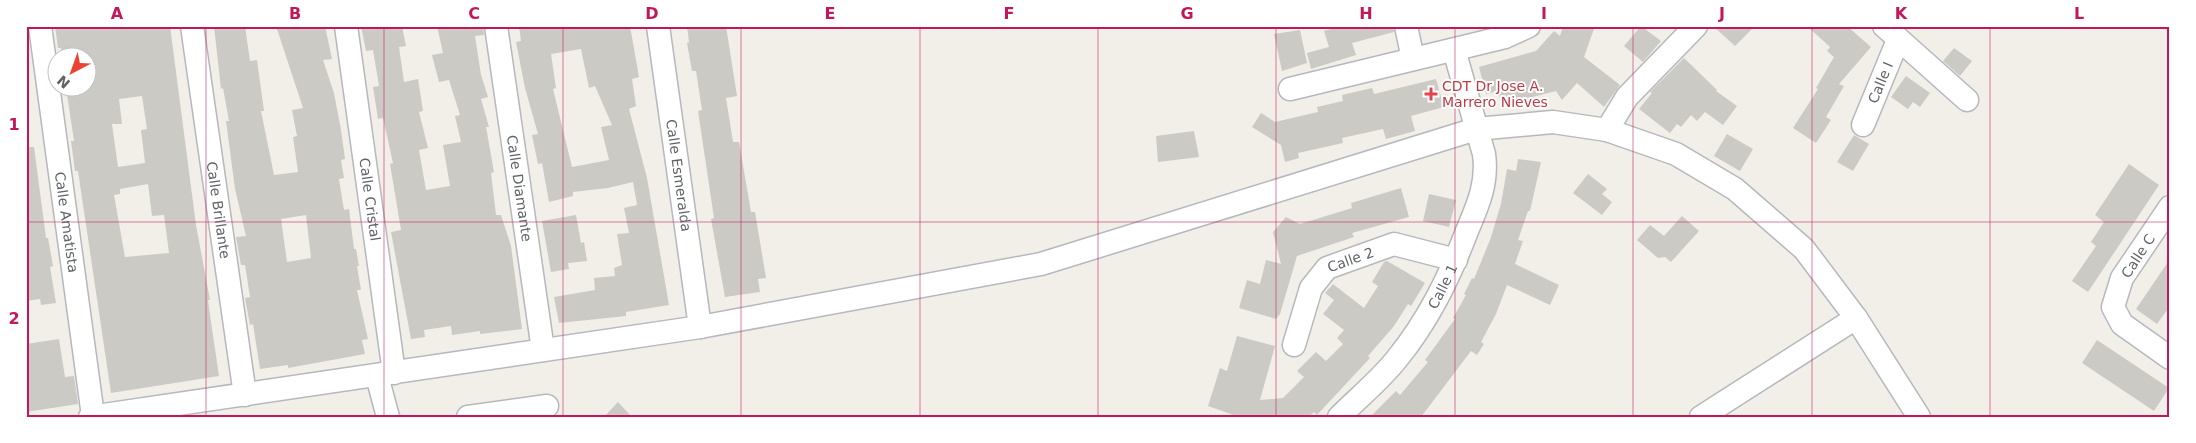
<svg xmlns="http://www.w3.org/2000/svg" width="2196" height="443" font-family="'DejaVu Sans',sans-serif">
<rect width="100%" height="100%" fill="#f1efe8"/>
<path fill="#cccac5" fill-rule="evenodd" d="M 55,26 L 170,26 L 196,225 L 210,300 L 208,300 L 211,322 L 219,376 L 111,393 L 78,171 L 75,171 L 71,141 L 74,141 L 66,88 L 88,88 L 88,58 L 63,58 L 61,48 L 58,48 ZM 142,96 L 147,129 L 141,130 L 145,163 L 118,167 L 112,124 L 122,124 L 119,99 ZM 148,184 L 152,216 L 164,215 L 169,253 L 125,257 L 114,195 L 120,194 L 120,189 Z
M 214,26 L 245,26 L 250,61 L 257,60 L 264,111 L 261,111 L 274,175 L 298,172 L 293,137 L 297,136 L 292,110 L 303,108 L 276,26 L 325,26 L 332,59 L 323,60 L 334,93 L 341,130 L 345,159 L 341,160 L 344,178 L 339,179 L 344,210 L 349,209 L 354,249 L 356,249 L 359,266 L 357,266 L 361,290 L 357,290 L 368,339 L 362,340 L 365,354 L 288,368 L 288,365 L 260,369 L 253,324 L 250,325 L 245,298 L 250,297 L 245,265 L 241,265 L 236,237 L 246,236 L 235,189 L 226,121 L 229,121 L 223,88 L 221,89 ZM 306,215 L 311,258 L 287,262 L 281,219 Z
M 361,26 L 402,26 L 406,46 L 399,47 L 404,82 L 418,79 L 423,111 L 419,112 L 428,148 L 419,150 L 426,190 L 450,186 L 443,145 L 461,142 L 455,116 L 460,115 L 449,80 L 439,82 L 432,55 L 443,53 L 437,26 L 483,26 L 484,35 L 475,36 L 481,75 L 488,97 L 481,99 L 489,127 L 486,127 L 494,172 L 491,173 L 496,215 L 501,215 L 511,246 L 522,329 L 480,334 L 480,331 L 452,335 L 451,326 L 424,330 L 425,337 L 411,339 L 391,232 L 401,230 L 390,164 L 393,163 L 383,118 L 378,119 L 373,87 L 379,86 L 373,50 L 366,51 Z
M 519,26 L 630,26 L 639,77 L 632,79 L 636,106 L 629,109 L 647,178 L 669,305 L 626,312 L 626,316 L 559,323 L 554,297 L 595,290 L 594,278 L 615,276 L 614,268 L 622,265 L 617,234 L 629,233 L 624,208 L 637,205 L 633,182 L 608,188 L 573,192 L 573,196 L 549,202 L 542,163 L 538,164 L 532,135 L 538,134 L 525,88 L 516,42 L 521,41 ZM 581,49 L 589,88 L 595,86 L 612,125 L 601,127 L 609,160 L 572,167 L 553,89 L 556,88 L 551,54 Z
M 687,26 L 726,26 L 737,96 L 726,98 L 733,142 L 739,142 L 751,212 L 755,212 L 766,278 L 758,279 L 760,292 L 725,297 L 711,219 L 714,218 L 698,111 L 702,110 L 696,71 L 692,71 L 687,43 L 689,42 Z
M 1340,26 L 1393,26 L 1394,32 L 1352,43 L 1356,55 L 1311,69 L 1307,53 L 1329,47 L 1324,31 Z
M 1563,26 L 1595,26 L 1584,57 L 1620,85 L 1604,107 L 1577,83 L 1562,100 L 1556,91 L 1502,105 L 1498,91 L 1486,94 L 1479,67 L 1536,51 L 1554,31 L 1560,36 Z
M 1641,26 L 1661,41 L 1643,62 L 1624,46 Z
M 1713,26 L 1755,26 L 1735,46 Z
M 1807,26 L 1847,26 L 1871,47 L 1839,84 L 1844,86 L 1826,117 L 1831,120 L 1816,143 L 1793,128 L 1818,89 L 1816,88 L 1834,57 L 1827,51 L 1830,47 Z
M 1300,30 L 1307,63 L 1282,71 L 1274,34 Z
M 1954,48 L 1972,61 L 1960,76 L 1943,61 Z
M 1684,58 L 1717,90 L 1716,91 L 1737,106 L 1723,125 L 1705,112 L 1697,121 L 1691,115 L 1681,127 L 1677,124 L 1670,133 L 1639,109 L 1652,93 L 1650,92 Z
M 1906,76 L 1930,93 L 1920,107 L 1913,102 L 1908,109 L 1891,97 Z
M 1436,79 L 1444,107 L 1411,116 L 1415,131 L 1386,139 L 1383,129 L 1342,138 L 1343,143 L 1298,153 L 1299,158 L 1285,162 L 1281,145 L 1252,127 L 1261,113 L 1275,122 L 1318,112 L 1317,107 L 1343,101 L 1342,95 L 1372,88 L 1374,94 Z
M 1194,131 L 1199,157 L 1158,162 L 1156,136 Z
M 1727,134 L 1753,149 L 1740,171 L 1714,156 Z
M 1854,135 L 1869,144 L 1853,171 L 1837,162 Z
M 26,147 L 34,147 L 46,238 L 48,238 L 53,266 L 50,267 L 56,303 L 41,305 L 40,299 L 26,301 Z
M 1518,159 L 1541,162 L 1530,211 L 1528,211 L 1518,240 L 1523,241 L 1515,264 L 1559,285 L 1550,305 L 1507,285 L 1496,314 L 1481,342 L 1484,344 L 1477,355 L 1471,351 L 1421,417 L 1370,417 L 1396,391 L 1400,395 L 1428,362 L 1425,360 L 1455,319 L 1453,318 L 1466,295 L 1464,294 L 1472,278 L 1474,279 L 1490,240 L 1501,204 L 1507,169 L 1516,171 Z
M 2129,164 L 2159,185 L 2088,292 L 2072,281 L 2096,246 L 2091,242 L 2104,222 L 2095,215 Z
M 1588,174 L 1607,189 L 1602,194 L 1612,202 L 1602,215 L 1573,193 Z
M 1401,188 L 1409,217 L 1352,233 L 1354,237 L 1297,256 L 1280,314 L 1276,319 L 1239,308 L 1247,280 L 1260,284 L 1266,260 L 1281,264 L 1273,232 L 1286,217 L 1300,224 L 1352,208 L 1351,203 Z
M 1429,194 L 1456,200 L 1449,227 L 1423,221 Z
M 576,215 L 581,243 L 584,242 L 587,261 L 568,263 L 569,269 L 551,272 L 542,221 Z
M 1682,216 L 1699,231 L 1671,262 L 1665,257 L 1658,258 L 1637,240 L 1650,225 L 1664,236 Z
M 2170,259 L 2170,306 L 2157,324 L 2136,309 Z
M 1387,261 L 1425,283 L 1411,306 L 1408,304 L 1394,326 L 1368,356 L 1370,358 L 1317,415 L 1314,412 L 1309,417 L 1239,417 L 1208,406 L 1220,368 L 1227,371 L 1237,336 L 1275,346 L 1260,400 L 1283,398 L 1304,377 L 1297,371 L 1316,352 L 1326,361 L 1343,344 L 1337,338 L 1344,330 L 1323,314 L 1334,300 L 1325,293 L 1333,284 L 1364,308 L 1378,286 L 1372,282 L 1384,262 Z
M 59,339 L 65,377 L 74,376 L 78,404 L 26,412 L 26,344 Z
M 2097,340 L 2169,388 L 2154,411 L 2082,363 Z
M 618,402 L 632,417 L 604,417 Z"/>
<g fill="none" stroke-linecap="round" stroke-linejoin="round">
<g stroke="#b5b8bc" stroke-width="25">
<g id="minor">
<path id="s1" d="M 40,26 L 93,416"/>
<path id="s2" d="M 192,26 L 245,395"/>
<path id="s3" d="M 346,26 L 394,373"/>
<path id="s4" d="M 496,26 L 543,350"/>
<path id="s5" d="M 658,26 L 700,327"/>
<path d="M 1406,26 L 1413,59"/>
<path d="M 1884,26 L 1967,100"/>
<path d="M 1290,89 L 1505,37 L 1529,26"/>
<path id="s6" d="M 1863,125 L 1898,40"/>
<path d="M 1607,130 L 1627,97 L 1696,26"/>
<path d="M 2170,207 L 2122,278 L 2113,307 L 2122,324 L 2170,358"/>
<path id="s7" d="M 1294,345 L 1311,288 L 1327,268 L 1394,244 L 1456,260"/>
<path d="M 377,376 L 388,417"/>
<path d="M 90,417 L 700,327 L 1041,264 L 1476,129 L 1553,122 L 1607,130 L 1676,154 L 1735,189 L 1804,249 L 1856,318 L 1919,417"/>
<path d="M 468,417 L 547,406"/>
<path id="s8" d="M 1339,417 C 1358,398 1379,381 1396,360 C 1428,321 1449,278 1467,231 C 1478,205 1488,183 1484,154 L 1454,50"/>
<path d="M 1701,417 L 1856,318"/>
</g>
</g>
<use href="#minor" stroke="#fff" stroke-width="22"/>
</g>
<path fill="none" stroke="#c2185b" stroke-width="1" stroke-opacity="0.55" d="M 206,26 L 206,417M 384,26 L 384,417M 563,26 L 563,417M 741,26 L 741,417M 920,26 L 920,417M 1098,26 L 1098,417M 1276,26 L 1276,417M 1455,26 L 1455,417M 1633,26 L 1633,417M 1812,26 L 1812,417M 1990,26 L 1990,417M 26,222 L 2170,222"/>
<path fill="#e0444e" stroke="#fff" stroke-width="2" d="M1428.5 86.5h5v5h5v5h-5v5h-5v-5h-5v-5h5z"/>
<g text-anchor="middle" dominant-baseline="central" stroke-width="4" stroke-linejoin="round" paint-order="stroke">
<g font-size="14" fill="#5f6368" stroke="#fff">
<text stroke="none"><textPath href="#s6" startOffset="46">Calle I</textPath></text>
<text stroke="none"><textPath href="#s5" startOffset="151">Calle Esmeralda</textPath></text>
<text stroke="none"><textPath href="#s4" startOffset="164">Calle Diamante</textPath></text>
<text stroke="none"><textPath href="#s3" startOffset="175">Calle Cristal</textPath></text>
<text stroke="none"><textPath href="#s2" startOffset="186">Calle Brillante</textPath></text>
<text stroke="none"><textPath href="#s1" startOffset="198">Calle Amatista</textPath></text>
<text transform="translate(2138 256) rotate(-57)">Calle C</text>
<text stroke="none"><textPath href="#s7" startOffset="110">Calle 2</textPath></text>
<text stroke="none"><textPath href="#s8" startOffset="168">Calle 1</textPath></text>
</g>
<g font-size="14" fill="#be3a42" stroke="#fff" text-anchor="start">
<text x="1442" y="86">CDT Dr Jose A.<tspan x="1442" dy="16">Marrero Nieves</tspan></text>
</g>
</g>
<rect width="2196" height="443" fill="none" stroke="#ffffff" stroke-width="55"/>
<g transform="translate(72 72) rotate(221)"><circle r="24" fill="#ffffff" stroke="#bfc1c3"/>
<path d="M0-4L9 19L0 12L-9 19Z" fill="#ea4335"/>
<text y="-8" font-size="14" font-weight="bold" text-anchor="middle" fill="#5f6368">N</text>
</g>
<rect x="28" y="28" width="2140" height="388" fill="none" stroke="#c2185b" stroke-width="2"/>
<g font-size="16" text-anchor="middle" font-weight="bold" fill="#c2185b">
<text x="117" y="19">A</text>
<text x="295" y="19">B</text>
<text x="474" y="19">C</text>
<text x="652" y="19">D</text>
<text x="830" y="19">E</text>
<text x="1009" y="19">F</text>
<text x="1187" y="19">G</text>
<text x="1366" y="19">H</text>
<text x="1544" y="19">I</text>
<text x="1722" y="19">J</text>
<text x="1901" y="19">K</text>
<text x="2079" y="19">L</text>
<text x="14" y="130">1</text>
<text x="14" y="324">2</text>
</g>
</svg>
